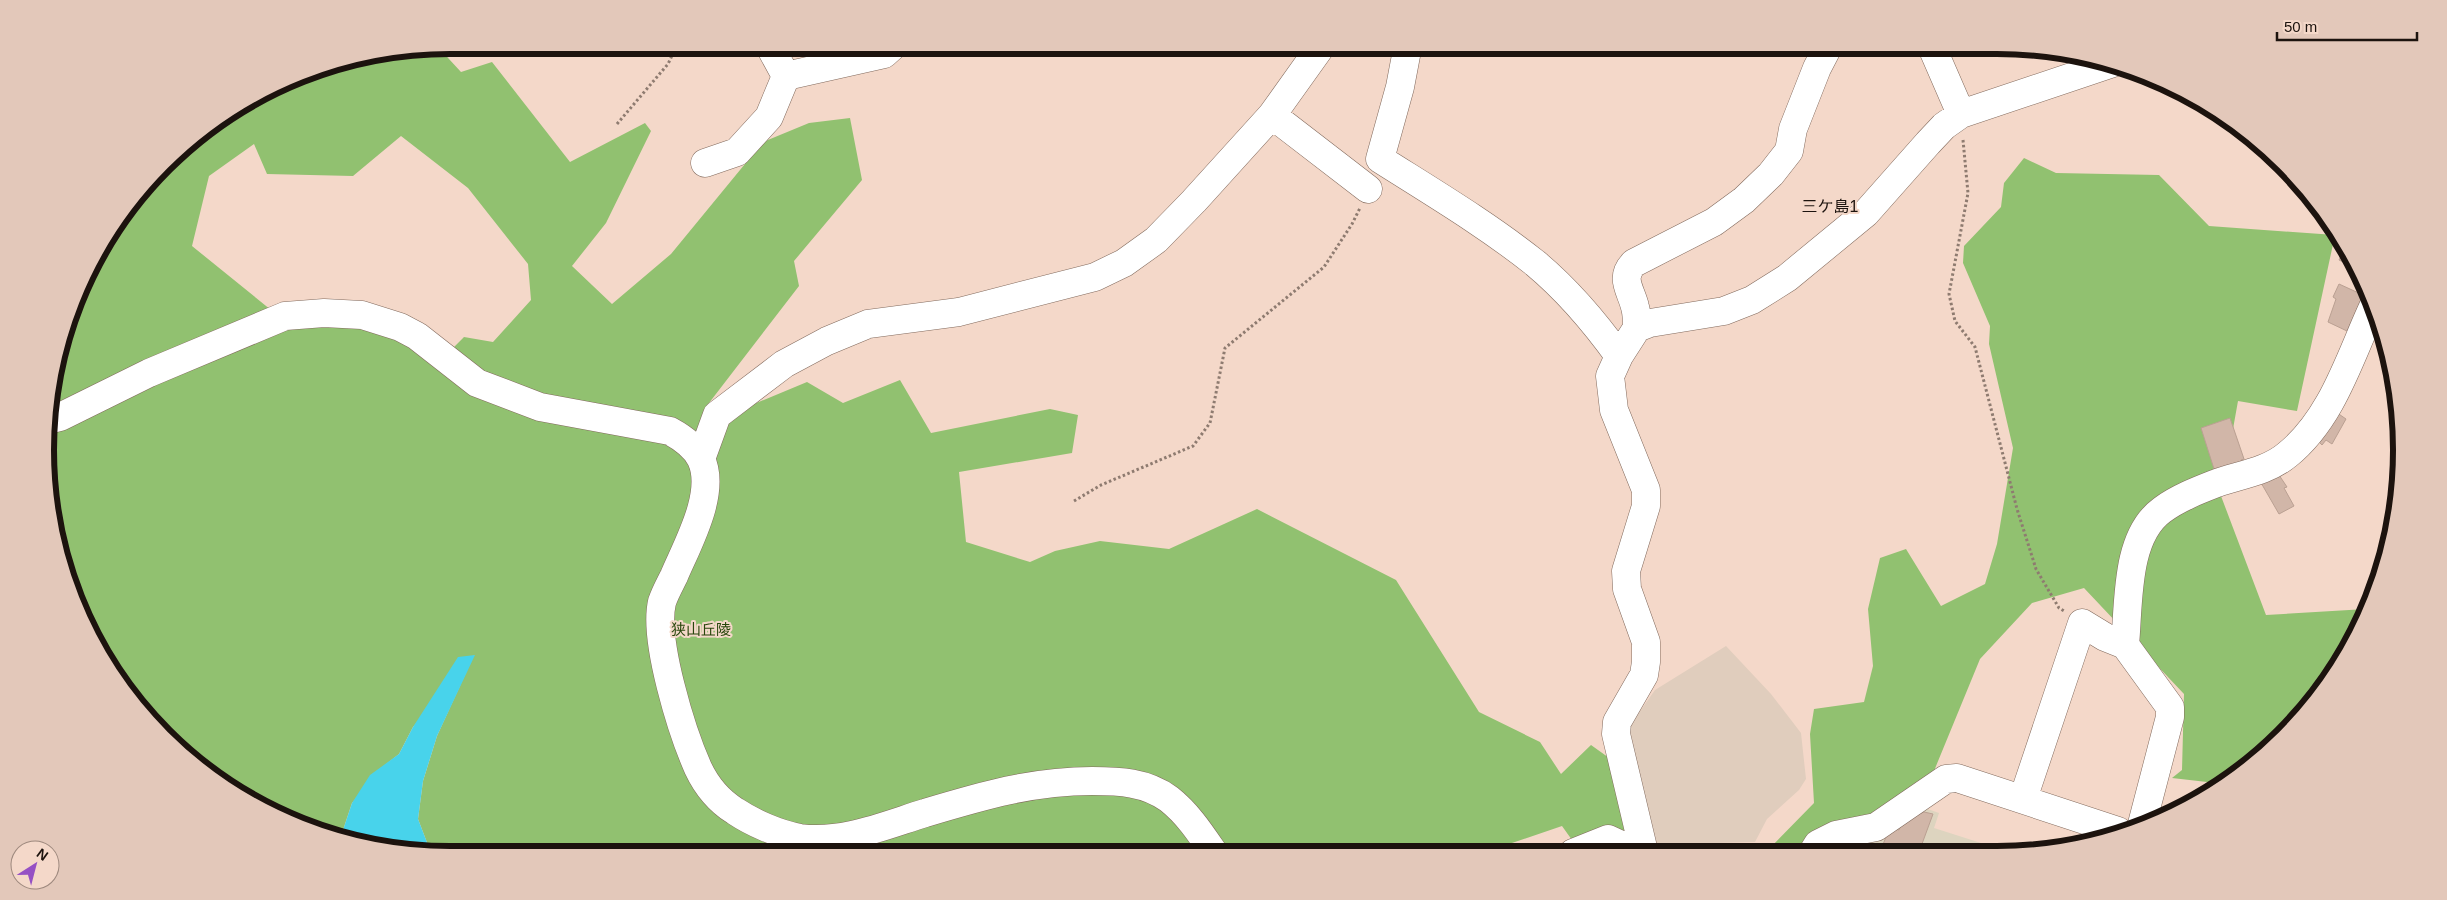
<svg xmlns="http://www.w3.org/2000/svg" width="2447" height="900" font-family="Arial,'Noto Sans JP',sans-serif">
<rect width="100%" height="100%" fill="#f4d8c9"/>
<path fill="#ddd4bf" d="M 1922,807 L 1939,813 L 1934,828 L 1981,843 L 1978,852 L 1833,852 L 1840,836 Z"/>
<path fill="#e0cdbd" d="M 1726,646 L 1771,694 L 1801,733 L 1806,779 L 1799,790 L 1767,819 L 1755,842 L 1646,845 L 1626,731 L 1655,690 Z"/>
<path fill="#91c170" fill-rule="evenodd" d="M 437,46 L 461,72 L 492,62 L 570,162 L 645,123 L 651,131 L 606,223 L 572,266 L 612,304 L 671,254 L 763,142 L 809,123 L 850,118 L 862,180 L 794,261 L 799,286 L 709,403 L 754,404 L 807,382 L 843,403 L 900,380 L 931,433 L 1050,409 L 1078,415 L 1072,453 L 959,472 L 966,542 L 1030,562 L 1055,551 L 1100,541 L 1169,549 L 1257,509 L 1396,580 L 1479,712 L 1540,742 L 1561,774 L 1591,745 L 1619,765 L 1631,833 L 1572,840 L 1562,826 L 1506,845 L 1495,853 L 450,855 L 431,853 L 418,819 L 423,781 L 437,736 L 474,655 L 413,727 L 399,754 L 385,765 L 352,803 L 340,839 L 225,787 L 163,736 L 113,675 L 59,555 L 46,476 L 48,397 L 87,271 L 129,203 L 183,146 L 295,76 L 371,53 ZM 401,136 L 468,188 L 528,264 L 531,300 L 493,342 L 464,337 L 449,352 L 356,307 L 292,327 L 192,246 L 209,176 L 254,144 L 267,174 L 353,176 Z
M 2024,158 L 2056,173 L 2159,175 L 2209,226 L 2335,235 L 2297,411 L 2238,401 L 2221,496 L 2266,615 L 2366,609 L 2348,653 L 2264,754 L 2216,787 L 2207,782 L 2172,778 L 2182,770 L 2184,694 L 2084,588 L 2032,603 L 1980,659 L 1920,805 L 1826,852 L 1759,852 L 1768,850 L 1814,803 L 1810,734 L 1814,709 L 1864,702 L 1873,666 L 1868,609 L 1880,558 L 1906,549 L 1941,606 L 1985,584 L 1997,544 L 2013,448 L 1989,344 L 1990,326 L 1963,263 L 1964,246 L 2001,207 L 2004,183 Z"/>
<path fill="#48d3eb" d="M 475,655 L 437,736 L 423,781 L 418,819 L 431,853 L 345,841 L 340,839 L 352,803 L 370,775 L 399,754 L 413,727 L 458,657 Z"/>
<path fill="#d1b6a8" stroke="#baa092" d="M 2346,246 L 2348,247 L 2357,268 L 2339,260 Z
M 2339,284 L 2363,295 L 2347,331 L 2328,322 L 2336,299 L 2333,297 Z
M 2333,410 L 2346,419 L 2332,444 L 2326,440 L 2322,445 L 2318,441 Z
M 2230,418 L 2244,459 L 2241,460 L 2242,464 L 2218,472 L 2217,468 L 2214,469 L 2201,428 Z
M 2277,472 L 2287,487 L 2284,488 L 2294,506 L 2279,514 L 2260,481 Z
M 1924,812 L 1933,814 L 1919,852 L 1880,852 L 1890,827 L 1899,830 L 1903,820 Z
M 1850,844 L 1870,852 L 1847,852 Z"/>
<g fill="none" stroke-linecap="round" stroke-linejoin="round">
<g stroke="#826a5d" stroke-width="29">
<path id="minor" d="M 769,45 L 786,76 L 884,54 L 894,45
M 1408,45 L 1400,87 L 1380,159 C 1432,192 1486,224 1535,263 C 1565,288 1596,324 1619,356 L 1610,376 L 1614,410 L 1646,490 L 1646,506 L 1626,571 L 1627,589 L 1646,642 L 1646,662 L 1644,675 L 1617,722 L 1616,734 L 1644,852
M 1931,45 L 1961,114
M 1272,115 L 1368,189
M 705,163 L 737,152 L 769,117 L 786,76
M 1637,328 C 1637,321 1637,314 1635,307 C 1631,290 1619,278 1634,263 L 1714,222 L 1744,200 L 1771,174 L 1789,151 L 1793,129 L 1817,68 L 1829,45
M 1619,356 L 1637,328 L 1650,323 L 1724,311 L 1752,300 L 1787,278 L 1866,213 L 1928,143 L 1944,126 L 1961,114 L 2113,63
M 48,420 L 60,417 L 149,373 L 285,316 L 324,313 L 362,315 L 400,327 L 417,336 L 477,383 L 540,407 L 670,431 C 681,437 695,447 701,459 C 717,493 687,545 674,576 C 670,584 665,593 662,602 C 653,640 682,732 698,768 C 706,785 719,801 735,811 C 753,823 778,834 800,838 C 842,844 886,825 925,813 C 982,796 1032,781 1092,781 C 1119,781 1146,782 1169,799 C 1188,814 1201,834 1214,853
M 701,459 L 717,415 L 784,364 L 827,341 L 868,324 L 959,312 L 1095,277 L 1124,263 L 1156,240 L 1194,201 L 1272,115 L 1322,45
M 2023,799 L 2082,623 L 2105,637 L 2125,645
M 2142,824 L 2170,717 L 2170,707 L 2125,645 C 2129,603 2125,537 2162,510 C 2178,498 2199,490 2217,483 C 2240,475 2268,471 2287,455 C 2333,418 2350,356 2374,305
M 1813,852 L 1818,844 L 1836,835 L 1876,827 L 1946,779 L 1957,778 L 2118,831
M 1573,853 L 1608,839 L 1636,852"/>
</g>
<path stroke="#8e7b70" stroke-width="3" stroke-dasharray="2.5 2.5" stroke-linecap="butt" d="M 617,124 L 668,64 L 677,45
M 1963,140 L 1968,193 L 1949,294 L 1955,321 L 1975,347 L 2017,509 L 2036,569 L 2059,608 L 2064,611
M 1074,501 L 1101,485 L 1193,446 L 1210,423 L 1225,348 L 1324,267 L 1352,224 L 1360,208"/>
<use href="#minor" stroke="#fff" stroke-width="28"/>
</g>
<g text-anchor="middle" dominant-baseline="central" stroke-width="4" stroke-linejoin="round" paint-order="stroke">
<g font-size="15" fill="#28460c" stroke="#f4d8c9">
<text x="701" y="629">狭山丘陵</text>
</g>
<g font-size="16" fill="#1c130e" stroke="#f4d8c9">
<text x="1830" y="206">三ケ島1</text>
</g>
</g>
<path d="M0 0H2447V900H0ZM450 54H1997A396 396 0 0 1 2393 450V450A396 396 0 0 1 1997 846H450A396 396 0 0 1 54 450V450A396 396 0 0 1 450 54Z" fill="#e3c8ba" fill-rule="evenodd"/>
<path fill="none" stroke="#1c130e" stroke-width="6" d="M450 54H1997A396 396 0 0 1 2393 450V450A396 396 0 0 1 1997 846H450A396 396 0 0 1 54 450V450A396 396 0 0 1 450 54Z"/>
<g transform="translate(35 865) rotate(36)"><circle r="24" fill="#f4d8c9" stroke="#9e897e"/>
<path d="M0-4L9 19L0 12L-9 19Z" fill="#9550c4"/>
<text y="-8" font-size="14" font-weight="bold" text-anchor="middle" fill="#1c130e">N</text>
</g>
<path d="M2277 32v8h140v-8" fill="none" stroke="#1c130e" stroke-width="2.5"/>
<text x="2284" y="32" font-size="15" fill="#1c130e" stroke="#f4d8c9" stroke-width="4" paint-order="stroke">50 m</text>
</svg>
